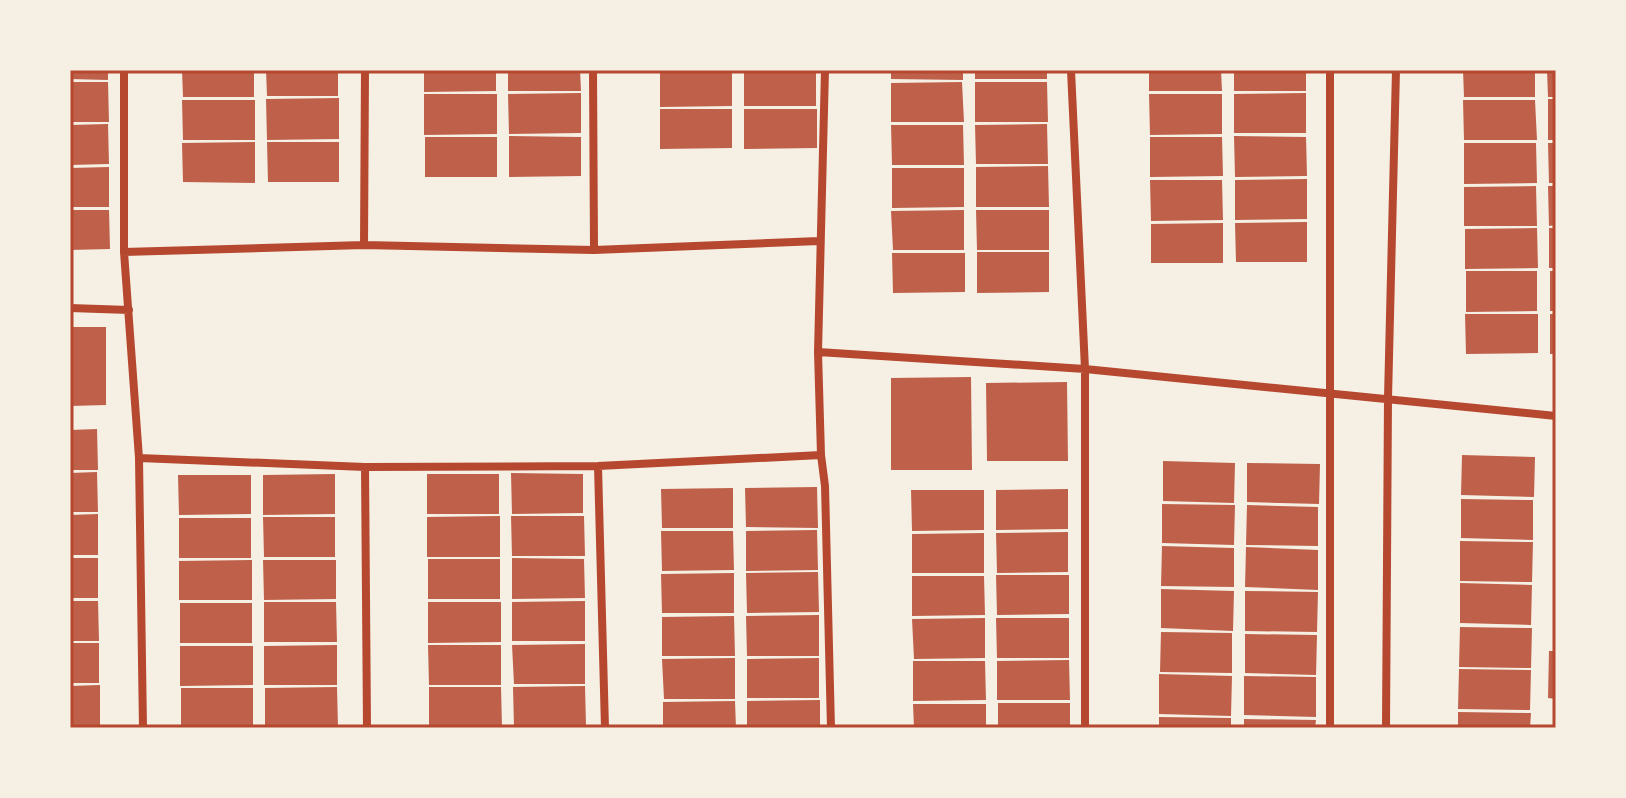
<svg xmlns="http://www.w3.org/2000/svg" width="1626" height="798" font-family="Figtree,sans-serif">
<rect width="100%" height="100%" fill="#f6efe4"/>
<path fill="#bf614a" d="M 70,70 L 108,70 L 108,80 L 70,79 Z
M 182,70 L 254,70 L 254,97 L 183,97 Z
M 266,70 L 338,70 L 338,96 L 267,96 Z
M 424,70 L 496,70 L 496,91 L 424,92 Z
M 508,70 L 580,70 L 581,91 L 508,91 Z
M 660,70 L 732,70 L 732,106 L 660,107 Z
M 744,70 L 816,70 L 816,106 L 744,106 Z
M 891,70 L 963,70 L 963,80 L 891,79 Z
M 975,70 L 1047,70 L 1047,79 L 975,79 Z
M 1149,70 L 1221,70 L 1222,91 L 1149,91 Z
M 1234,70 L 1306,70 L 1306,91 L 1234,91 Z
M 1463,70 L 1535,70 L 1535,97 L 1464,97 Z
M 1547,70 L 1556,70 L 1556,97 L 1548,97 Z
M 70,82 L 108,82 L 109,122 L 70,122 Z
M 962,82 L 964,122 L 891,122 L 891,83 Z
M 975,82 L 1047,82 L 1048,122 L 975,122 Z
M 581,93 L 581,133 L 509,134 L 508,94 Z
M 1306,93 L 1306,133 L 1234,133 L 1234,94 Z
M 424,94 L 497,94 L 497,134 L 424,135 Z
M 1149,94 L 1222,94 L 1222,134 L 1150,135 Z
M 339,98 L 339,139 L 267,140 L 266,99 Z
M 1548,99 L 1556,99 L 1556,140 L 1548,140 Z
M 182,100 L 255,100 L 255,140 L 183,140 Z
M 1463,100 L 1535,100 L 1537,140 L 1464,140 Z
M 660,109 L 732,109 L 732,148 L 660,149 Z
M 744,109 L 817,109 L 817,148 L 744,149 Z
M 108,124 L 109,164 L 70,165 L 70,125 Z
M 1047,124 L 1048,164 L 976,164 L 975,125 Z
M 891,125 L 963,125 L 964,165 L 892,165 Z
M 509,136 L 581,137 L 581,176 L 509,177 Z
M 1234,136 L 1306,137 L 1307,176 L 1235,177 Z
M 425,137 L 497,137 L 497,177 L 425,177 Z
M 1150,137 L 1222,137 L 1223,176 L 1150,177 Z
M 255,142 L 255,183 L 183,182 L 182,143 Z
M 267,142 L 339,142 L 339,182 L 268,182 Z
M 1464,143 L 1536,143 L 1537,183 L 1464,184 Z
M 1548,143 L 1556,143 L 1556,183 L 1549,183 Z
M 1048,166 L 1049,207 L 976,207 L 976,167 Z
M 109,167 L 109,207 L 70,207 L 70,168 Z
M 892,168 L 964,168 L 964,207 L 892,208 Z
M 1307,179 L 1307,219 L 1235,220 L 1235,180 Z
M 1150,180 L 1222,180 L 1223,220 L 1151,221 Z
M 1536,186 L 1537,226 L 1464,226 L 1464,187 Z
M 1548,186 L 1556,186 L 1556,225 L 1549,226 Z
M 70,210 L 109,210 L 110,249 L 70,250 Z
M 964,210 L 964,250 L 893,250 L 891,211 Z
M 976,210 L 1049,210 L 1049,250 L 977,250 Z
M 1307,222 L 1307,262 L 1236,262 L 1235,223 Z
M 1223,223 L 1223,263 L 1151,263 L 1151,224 Z
M 1537,228 L 1538,268 L 1465,269 L 1465,229 Z
M 1549,228 L 1556,228 L 1556,268 L 1549,268 Z
M 977,252 L 1049,252 L 1049,292 L 977,293 Z
M 892,253 L 965,253 L 965,292 L 893,293 Z
M 1466,271 L 1537,271 L 1537,311 L 1466,312 Z
M 1550,271 L 1556,271 L 1556,311 L 1550,311 Z
M 1465,314 L 1538,314 L 1538,353 L 1466,354 Z
M 1550,314 L 1556,314 L 1556,354 L 1550,354 Z
M 70,327 L 106,327 L 106,405 L 70,406 Z
M 971,377 L 972,470 L 891,470 L 891,378 Z
M 1067,382 L 1068,461 L 987,461 L 986,383 Z
M 97,429 L 98,470 L 70,470 L 70,430 Z
M 1462,455 L 1535,457 L 1534,497 L 1461,495 Z
M 1163,461 L 1235,463 L 1234,503 L 1163,501 Z
M 1247,463 L 1320,464 L 1319,504 L 1247,502 Z
M 97,472 L 98,512 L 70,512 L 70,473 Z
M 511,473 L 583,474 L 583,513 L 512,514 Z
M 335,474 L 335,514 L 263,515 L 263,475 Z
M 427,474 L 499,474 L 499,514 L 427,514 Z
M 178,475 L 251,475 L 251,514 L 179,515 Z
M 817,487 L 818,528 L 746,527 L 745,488 Z
M 733,488 L 733,528 L 662,528 L 661,489 Z
M 1068,489 L 1068,529 L 996,530 L 996,490 Z
M 911,490 L 984,490 L 984,530 L 912,531 Z
M 1461,499 L 1533,500 L 1533,540 L 1461,538 Z
M 1162,504 L 1235,505 L 1234,545 L 1162,543 Z
M 1247,505 L 1318,507 L 1318,546 L 1246,545 Z
M 98,514 L 98,555 L 70,555 L 70,515 Z
M 500,516 L 500,557 L 427,557 L 427,517 Z
M 511,516 L 584,516 L 585,556 L 512,556 Z
M 263,517 L 335,517 L 335,557 L 264,557 Z
M 179,518 L 251,518 L 251,558 L 179,558 Z
M 817,530 L 818,570 L 746,571 L 746,531 Z
M 661,531 L 733,531 L 734,570 L 662,571 Z
M 1068,532 L 1068,572 L 997,573 L 996,533 Z
M 984,533 L 984,573 L 912,573 L 912,534 Z
M 1460,541 L 1533,542 L 1532,582 L 1460,581 Z
M 1162,546 L 1234,548 L 1234,587 L 1161,586 Z
M 1246,547 L 1318,550 L 1318,590 L 1245,587 Z
M 70,558 L 98,558 L 98,598 L 70,598 Z
M 512,558 L 584,559 L 585,598 L 512,599 Z
M 428,559 L 500,559 L 500,599 L 428,599 Z
M 252,560 L 252,600 L 179,600 L 179,561 Z
M 263,560 L 336,560 L 336,599 L 264,600 Z
M 818,572 L 819,612 L 747,613 L 746,573 Z
M 734,573 L 734,613 L 662,613 L 661,574 Z
M 996,575 L 1069,575 L 1069,614 L 997,615 Z
M 912,576 L 984,576 L 985,615 L 912,616 Z
M 1460,583 L 1532,585 L 1531,625 L 1460,623 Z
M 1161,589 L 1234,591 L 1233,631 L 1161,628 Z
M 1245,591 L 1318,592 L 1317,632 L 1245,631 Z
M 70,601 L 98,601 L 99,641 L 70,641 Z
M 585,601 L 585,641 L 512,641 L 512,602 Z
M 264,602 L 336,602 L 337,642 L 264,642 Z
M 428,602 L 501,602 L 501,642 L 428,643 Z
M 180,603 L 252,603 L 252,643 L 180,643 Z
M 819,615 L 819,656 L 747,656 L 746,616 Z
M 734,616 L 735,656 L 662,656 L 662,617 Z
M 985,618 L 985,658 L 914,659 L 912,619 Z
M 996,618 L 1069,618 L 1069,658 L 997,658 Z
M 1460,627 L 1532,628 L 1531,668 L 1459,667 Z
M 1161,632 L 1232,633 L 1232,673 L 1160,672 Z
M 1245,634 L 1317,635 L 1316,675 L 1245,673 Z
M 70,643 L 99,643 L 99,683 L 70,683 Z
M 585,644 L 585,684 L 514,684 L 512,645 Z
M 337,645 L 337,685 L 264,685 L 264,646 Z
M 428,645 L 501,645 L 501,685 L 429,685 Z
M 180,646 L 253,646 L 253,685 L 180,686 Z
M 1549,651 L 1556,651 L 1556,699 L 1548,698 Z
M 735,658 L 735,699 L 664,699 L 662,659 Z
M 819,658 L 819,698 L 747,698 L 747,659 Z
M 1069,660 L 1070,700 L 997,700 L 997,661 Z
M 913,661 L 985,661 L 986,700 L 913,701 Z
M 1459,669 L 1531,670 L 1530,710 L 1458,709 Z
M 1159,674 L 1232,676 L 1231,716 L 1159,714 Z
M 1244,676 L 1316,677 L 1316,717 L 1244,715 Z
M 100,685 L 100,726 L 70,726 L 70,686 Z
M 585,686 L 586,726 L 514,727 L 513,687 Z
M 337,687 L 338,727 L 265,727 L 265,688 Z
M 429,687 L 501,687 L 502,727 L 429,728 Z
M 181,688 L 253,688 L 253,727 L 181,728 Z
M 820,700 L 820,728 L 747,728 L 747,701 Z
M 735,701 L 736,728 L 663,728 L 663,702 Z
M 998,703 L 1070,703 L 1070,728 L 998,728 Z
M 913,704 L 986,704 L 986,728 L 914,728 Z
M 1458,712 L 1531,713 L 1530,728 L 1458,728 Z
M 1159,717 L 1231,718 L 1231,728 L 1159,728 Z
M 1244,719 L 1316,720 L 1315,728 L 1244,728 Z"/>
<g fill="none" stroke-linecap="round" stroke-linejoin="round">
<path stroke="#b5482f" stroke-width="8" d="M 124,70 L 124,252 L 139,458 L 143,728
M 593,70 L 594,250
M 825,70 L 818,352 L 821,455 L 825,486 L 831,728
M 1071,70 L 1085,369 L 1085,728
M 1330,70 L 1330,728
M 364,245 L 365,70
M 124,252 L 364,245 L 594,250 L 819,241
M 70,308 L 129,310
M 818,352 L 1085,369 L 1556,416
M 139,458 L 365,467 L 598,466 L 821,455
M 598,466 L 605,728
M 365,467 L 367,728
M 1386,728 L 1388,398 L 1396,70"/>
</g>
<rect width="1626" height="798" fill="none" stroke="#f6efe4" stroke-width="144"/>
<rect x="72" y="72" width="1482" height="654" fill="none" stroke="#b5482f" stroke-width="3"/>
</svg>
